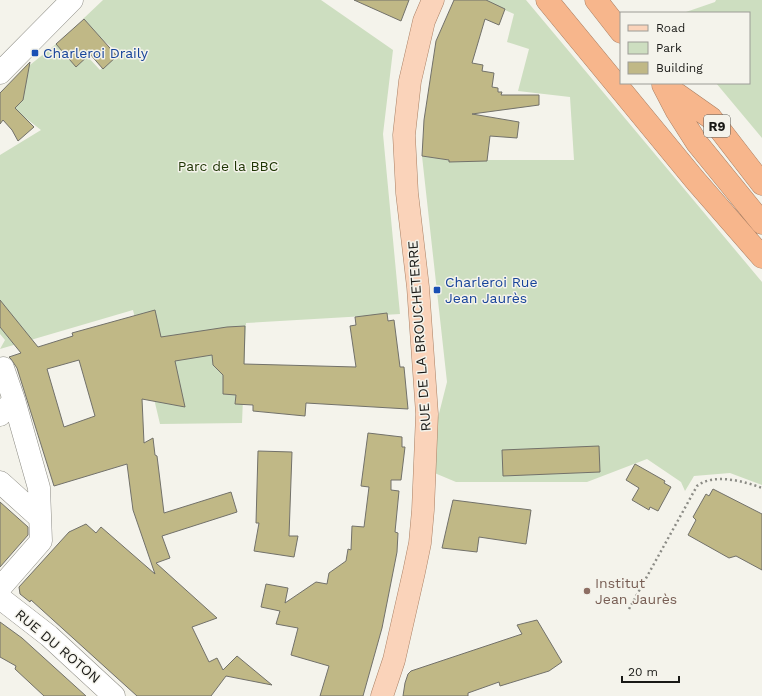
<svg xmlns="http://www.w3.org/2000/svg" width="762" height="696" font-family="'Work Sans',sans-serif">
<rect width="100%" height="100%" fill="#f4f3eb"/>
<path fill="#cddec0" d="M 103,0 L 321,0 L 393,50 L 383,134 L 400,314 L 246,323 L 242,423 L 160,424 L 133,310 L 0,349 L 5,340 L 0,334 L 0,155 L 41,130 L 14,109 L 27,80 L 20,73 L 56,44 L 87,56 L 100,70 L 118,52 L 104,41 L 83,19 Z
M 483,0 L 526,0 L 762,282 L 762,485 L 730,473 L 694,476 L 685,491 L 681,482 L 647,459 L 587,482 L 456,482 L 425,469 L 447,382 L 422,156 L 449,160 L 574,160 L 570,97 L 518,91 L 529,49 L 507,42 L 514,14 Z
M 716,0 L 762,0 L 762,138 L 716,83 L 749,83 L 749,13 L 683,13 L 715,2 Z"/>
<path fill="#c0b886" stroke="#72716a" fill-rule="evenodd" d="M 354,0 L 409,0 L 401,21 Z
M 454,0 L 486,0 L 505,9 L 499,25 L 485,19 L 472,63 L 483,65 L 482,71 L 494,73 L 492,87 L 498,88 L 498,92 L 502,92 L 501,95 L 539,95 L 539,105 L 472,114 L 519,122 L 517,138 L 490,136 L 487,161 L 449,162 L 449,160 L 422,156 L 424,120 L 436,41 Z
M 84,19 L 117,56 L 103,69 L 90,54 L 76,67 L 56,44 Z
M 30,62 L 23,100 L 15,108 L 34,127 L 18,141 L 12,130 L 3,120 L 0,124 L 0,93 Z
M 0,300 L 38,347 L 73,336 L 72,333 L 155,310 L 161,337 L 227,327 L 245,326 L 244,364 L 356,367 L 350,326 L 356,325 L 355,317 L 387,313 L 388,321 L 394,320 L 400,367 L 404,367 L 408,409 L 306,403 L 305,416 L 253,411 L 253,405 L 235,404 L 236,395 L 223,394 L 223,375 L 213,365 L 212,355 L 175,361 L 185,407 L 142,399 L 144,443 L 153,438 L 155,455 L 157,456 L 164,513 L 231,492 L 237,512 L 162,536 L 170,558 L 156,563 L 217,618 L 192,627 L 209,662 L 217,658 L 223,670 L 237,656 L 272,685 L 226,676 L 211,696 L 137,696 L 31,600 L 30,602 L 20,594 L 19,587 L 69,532 L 86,524 L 96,533 L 101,527 L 155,574 L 133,510 L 127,464 L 54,486 L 17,368 L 11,359 L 9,357 L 21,353 L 0,327 ZM 79,360 L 95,416 L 64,427 L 47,369 Z
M 368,433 L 402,437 L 402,447 L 405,447 L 401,480 L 391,480 L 391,490 L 399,491 L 395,532 L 398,533 L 397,552 L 382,628 L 363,696 L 320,696 L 329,666 L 291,655 L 298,628 L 276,624 L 280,611 L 261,607 L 266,584 L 288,588 L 285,603 L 316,582 L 327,584 L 329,573 L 346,561 L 348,549 L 351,550 L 352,526 L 364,527 L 369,487 L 361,486 Z
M 599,446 L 600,472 L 503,476 L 502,450 Z
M 258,451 L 292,452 L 289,536 L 298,536 L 294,557 L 254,551 L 259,523 L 256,523 Z
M 635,464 L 665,481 L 664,483 L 671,487 L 658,511 L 650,507 L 649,510 L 632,500 L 639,488 L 626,480 Z
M 713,489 L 762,514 L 762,570 L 736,556 L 729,558 L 688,535 L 696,520 L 693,517 L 706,494 L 709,496 Z
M 453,500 L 531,510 L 526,544 L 479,537 L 477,552 L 442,548 Z
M 0,502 L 28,527 L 28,535 L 0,567 Z
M 537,620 L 562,662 L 549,671 L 500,686 L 499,682 L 468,693 L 468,696 L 403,696 L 405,683 L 408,674 L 411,671 L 522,634 L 517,625 Z
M 0,622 L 22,638 L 86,696 L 44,696 L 15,669 L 16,666 L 0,657 Z"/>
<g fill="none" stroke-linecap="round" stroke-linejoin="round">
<g stroke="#8d8c85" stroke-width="23">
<path id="minor" d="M 0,73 L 72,0
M 3,368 L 14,400
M 0,415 L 14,400 L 39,488 L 41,541 L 0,588
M 0,482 L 40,518
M 0,598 L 49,636 L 114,696"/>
</g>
<g stroke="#a97f63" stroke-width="23">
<path id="major" d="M 382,696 L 394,660 L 414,572 L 420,543 L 423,510 L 427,414 L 418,287 L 407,193 L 404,135 L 410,81 L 424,21 L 433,0"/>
</g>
<g stroke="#a97f63" stroke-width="23">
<path id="highway" d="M 547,0 L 695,180 L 762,257
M 596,0 L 621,32
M 663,85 L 676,110 L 697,143 L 762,223
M 667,87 L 711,118 L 762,184"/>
</g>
<path stroke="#8b8b85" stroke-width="2.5" stroke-dasharray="2 3" stroke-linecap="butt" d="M 629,609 L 697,486 C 713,473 744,481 762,488"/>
<use href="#minor" stroke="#fff" stroke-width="22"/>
<use href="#major" stroke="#fad3ba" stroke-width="22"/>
<use href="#highway" stroke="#f7b68c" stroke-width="22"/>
</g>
<g fill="#1a4fb4" stroke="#f4f3eb" stroke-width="1.5">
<rect x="31" y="49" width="8" height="8" rx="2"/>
<rect x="433" y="286" width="8" height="8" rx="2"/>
</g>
<circle fill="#8d6e63" stroke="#f4f3eb" stroke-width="1.5" cx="587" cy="591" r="4"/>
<g text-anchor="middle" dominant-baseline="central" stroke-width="3" stroke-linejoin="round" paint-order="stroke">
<rect fill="#f4f3eb" stroke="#5b5a56" stroke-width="1" x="704" y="115" width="26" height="22" rx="3"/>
<g font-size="13" font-weight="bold" fill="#191916">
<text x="717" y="126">R9</text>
</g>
<g font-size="14" fill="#164399" stroke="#f4f3eb" text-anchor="start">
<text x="43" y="53">Charleroi Draily</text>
<text x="445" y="282">Charleroi Rue<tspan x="445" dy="16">Jean Jaurès</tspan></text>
</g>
<g font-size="14" fill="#1e3403" stroke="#f4f3eb">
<text x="228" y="166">Parc de la BBC</text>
</g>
<g font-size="14" fill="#191916" stroke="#f4f3eb">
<text transform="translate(419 336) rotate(-94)">RUE DE LA BROUCHETERRE</text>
<text transform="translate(58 646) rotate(40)">RUE DU ROTON</text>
</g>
<g font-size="14" fill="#785e54" stroke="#f4f3eb" text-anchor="start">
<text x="595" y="583">Institut<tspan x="595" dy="16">Jean Jaurès</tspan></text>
</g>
</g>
<rect x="620" y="12" width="130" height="72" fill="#f4f3eb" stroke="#9c9c96"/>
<rect x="628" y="25" width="20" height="6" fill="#fad3ba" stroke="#9c9c96"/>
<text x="656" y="32" font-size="12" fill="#191916">Road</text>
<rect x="628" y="42" width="20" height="12" fill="#cddec0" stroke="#9c9c96"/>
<text x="656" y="52" font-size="12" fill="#191916">Park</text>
<rect x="628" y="62" width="20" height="12" fill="#c0b886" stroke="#9c9c96"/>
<text x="656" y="72" font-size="12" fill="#191916">Building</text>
<path d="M622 676v6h57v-6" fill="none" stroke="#191916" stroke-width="2"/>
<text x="628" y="676" font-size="12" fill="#191916" stroke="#f4f3eb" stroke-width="3" paint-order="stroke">20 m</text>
</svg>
